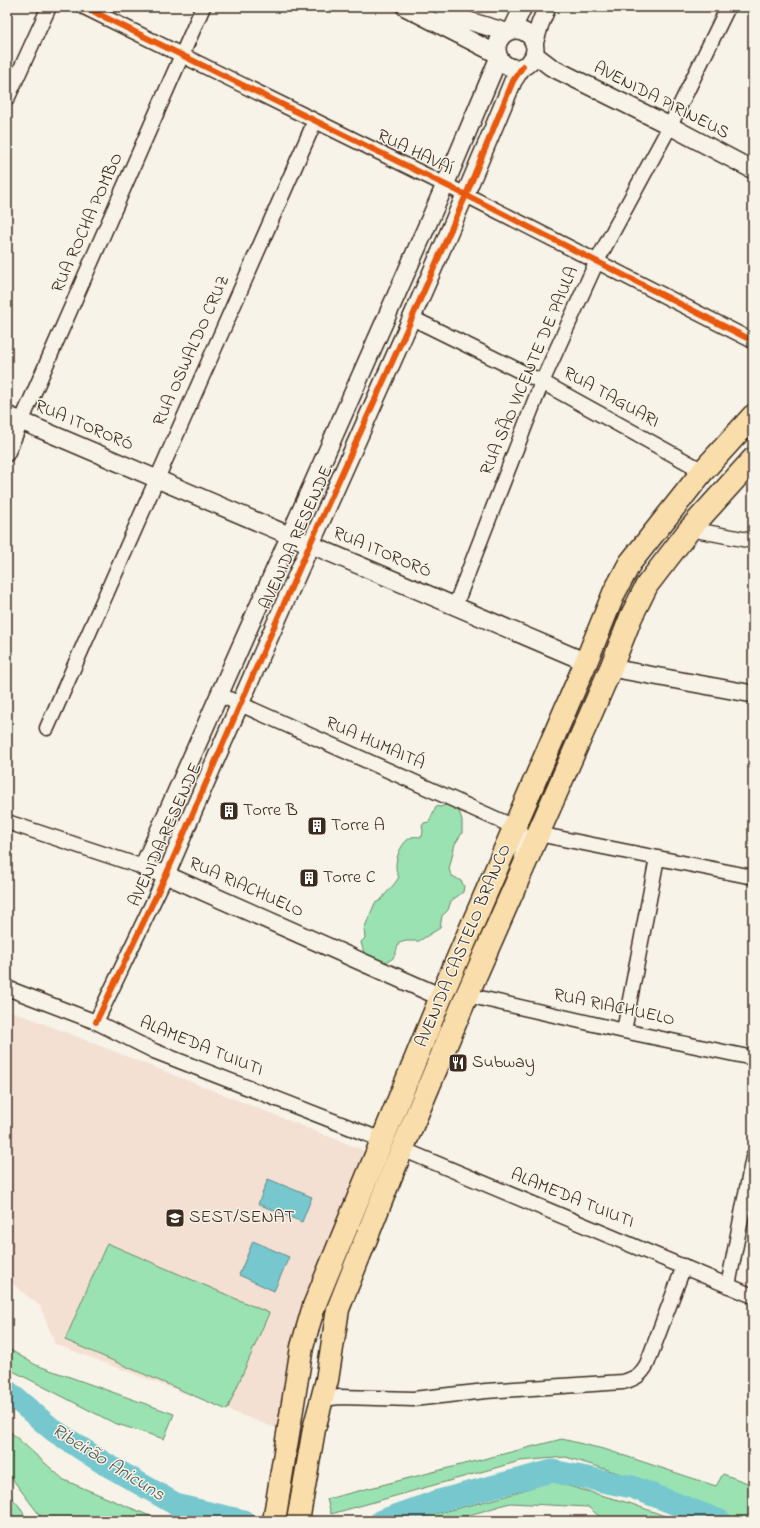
<svg xmlns="http://www.w3.org/2000/svg" width="760" height="1528" font-family="'Indie Flower',sans-serif">
<rect width="100%" height="100%" fill="#f7f3e8"/>
<filter id="ink" filterUnits="userSpaceOnUse"><feTurbulence type="fractalNoise" baseFrequency=".025" numOctaves="2"/><feDisplacementMap in="SourceGraphic" scale="8" xChannelSelector="R" yChannelSelector="G"/><feConvolveMatrix kernelMatrix="1 2 1 2 8 2 1 2 1" color-interpolation-filters="sRGB"/></filter>
<g filter="url(#ink)">
<path fill="#f3e0d2" d="M 7,1009 L 368,1152 L 368,1158 L 299,1318 L 278,1429 L 55,1344 L 40,1306 L 7,1279 Z"/>
<path fill="#9ae2b1" stroke="#6a8668" d="M 448,804 L 459,811 L 462,820 L 462,833 L 455,844 L 449,869 L 451,875 L 461,881 L 464,886 L 463,892 L 451,901 L 448,910 L 442,916 L 440,928 L 419,941 L 406,941 L 399,943 C 397,947 396,954 393,958 C 386,965 371,962 365,954 C 363,951 362,946 361,942 L 365,938 L 364,929 L 375,903 L 381,900 C 387,891 394,886 399,877 C 391,866 400,842 412,837 C 415,836 418,837 422,837 L 423,831 L 422,826 L 424,823 L 429,822 L 436,806 L 440,807 Z
M 107,1243 L 269,1313 L 227,1410 L 65,1340 Z
M 7,1348 L 36,1365 L 174,1414 L 164,1439 L 114,1423 L 7,1368 Z
M 7,1429 L 64,1480 L 162,1521 L 44,1521 L 7,1472 Z
M 562,1439 L 607,1450 L 716,1486 L 723,1474 L 753,1485 L 753,1521 L 742,1521 L 641,1480 L 566,1457 L 520,1461 L 331,1514 L 327,1499 Z
M 551,1481 L 629,1503 L 679,1521 L 605,1521 L 588,1507 L 510,1503 L 449,1521 L 406,1521 L 503,1497 Z
M 7,1492 L 19,1506 L 28,1521 L 7,1521 Z"/>
<path fill="#77c7cf" stroke="#5f8888" d="M 268,1179 L 312,1197 L 302,1222 L 258,1204 Z
M 253,1241 L 289,1257 L 274,1291 L 239,1275 Z"/>
<g fill="none" stroke-linecap="round" stroke-linejoin="round">
<path stroke="#77c7cf" stroke-width="23" d="M 7,1391 L 53,1430 L 102,1462 L 179,1506 L 243,1521
M 381,1521 L 438,1501 L 552,1471 L 632,1487 L 720,1521"/>
<g stroke="#3b2a1e" stroke-width="17">
<path id="minor" d="M 84,7 L 466,195 L 753,341
M 7,99 L 49,7
M 412,318 L 542,382 L 703,471
M 7,454 L 203,7
M 690,529 L 753,541
M 455,606 L 542,382 L 597,261 L 670,126 L 728,7
M 220,695 L 519,829 L 524,836 L 522,857
M 47,728 L 315,121
M 7,822 L 143,867
M 538,834 L 753,877
M 7,988 L 96,1022 L 154,1051 L 382,1140
M 467,995 L 624,1031 L 753,1058
M 96,1022 L 166,875
M 624,1031 L 657,858
M 402,1149 L 753,1296
M 728,1286 L 753,1157
M 322,1399 L 340,1397 L 413,1399 L 486,1391 L 623,1382 C 636,1378 640,1376 647,1364 L 684,1266"/>
</g>
<g stroke="#3b2a1e" stroke-width="20">
<path id="tertiary" d="M 405,7 L 497,54
M 442,7 L 469,21 L 506,32
M 512,30 L 523,7
M497 49a19 19 0 1 1 38 0a19 19 0 1 1-38 0Z
M 534,44 L 540,24 L 547,7
M 534,54 L 551,67 L 670,126 L 753,170
M 7,415 L 586,662
M 611,668 L 753,694
M 166,875 C 278,609 403,348 513,81 L 523,66
M 441,997 L 166,875 L 143,867 L 445,185 L 499,57"/>
</g>
<g stroke="#3b2a1e" stroke-width="25">
<path id="primary" d="M 298,1521 L 314,1429 L 327,1380 L 338,1309 L 391,1176 L 467,995 L 538,834 L 611,668 L 631,617 L 647,585 L 690,529 L 753,459"/>
</g>
<g stroke="#3b2a1e" stroke-width="25">
<path id="trunk" d="M 274,1521 L 302,1347 L 314,1306 L 441,997 L 586,662 L 614,593 L 630,563 L 703,471 L 753,416"/>
</g>
<use href="#minor" stroke="#f7f3e8" stroke-width="14"/>
<use href="#tertiary" stroke="#f7f3e8" stroke-width="17"/>
<use href="#primary" stroke="#f9deab" stroke-width="22"/>
<use href="#trunk" stroke="#f9deab" stroke-width="22"/>
<g stroke="#f7f3e8" stroke-width="8">
<path id="cycleway" d="M 84,7 L 466,195 L 753,341
M 96,1022 L 166,875 L 310,544 L 412,318 L 466,195 L 513,81 L 523,66"/>
</g>
<use href="#cycleway" stroke="#e8590c" stroke-width="6"/>
</g>
</g>
<defs>
<g id="building-square" transform="scale(1)"><rect x="-9" y="-9" width="18" height="18" rx="4" fill="#3b2a1e" stroke="#f7f3e8"/><path d="M-4-6H4V6H1V3H-1V6H-4ZM-2.5-4.3h1.7v1.8h-1.7ZM.8-4.3h1.7v1.8H.8ZM-2.5-1h1.7V.8h-1.7ZM.8-1h1.7V.8H.8Z" fill="#fff"/></g>
<g id="restaurant-square" transform="scale(1)"><rect x="-9" y="-9" width="18" height="18" rx="4" fill="#3b2a1e" stroke="#f7f3e8"/><path d="M-5-6h1v4h1v-4h1v4h1v-4h1v5L-1.5 .5V6h-2V.5L-5-1ZM5-6V6H3V1.5H1.5Q1.5-4 5-6Z" fill="#fff"/></g>
<g id="university-square" transform="scale(1)"><rect x="-9" y="-9" width="18" height="18" rx="4" fill="#3b2a1e" stroke="#f7f3e8"/><path d="M0-5L7-2L0 1L-7-2ZM-4 1L0 2.5L4 1V4Q0 6-4 4Z" fill="#fff"/></g>
</defs>
<g fill-rule="evenodd">
<use href="#building-square" x="229" y="811"/>
<use href="#building-square" x="317" y="826"/>
<use href="#building-square" x="309" y="878"/>
<use href="#restaurant-square" x="458" y="1063"/>
<use href="#university-square" x="175" y="1218"/>
</g>
<g text-anchor="middle" dominant-baseline="central" stroke-width="3" stroke-linejoin="round" paint-order="stroke">
<g font-size="18" fill="#3b2a1e" stroke="#f7f3e8">
<text transform="translate(661 101) rotate(27)">AVENIDA PIRINEUS</text>
<text transform="translate(415 153) rotate(26)">RUA HAVAÍ</text>
<text transform="translate(88 223) rotate(-66)">RUA ROCHA POMBO</text>
<text transform="translate(192 351) rotate(-66)">RUA OSWALDO CRUZ</text>
<text transform="translate(530 371) rotate(-67)">RUA SÃO VICENTE DE PAULA</text>
<text transform="translate(611 398) rotate(29)">RUA TAGUARI</text>
<text transform="translate(84 426) rotate(23)">RUA ITORORÓ</text>
<text transform="translate(297 538) rotate(-66)">AVENIDA RESENDE</text>
<text transform="translate(382 553) rotate(23)">RUA ITORORÓ</text>
<text transform="translate(375 744) rotate(24)">RUA HUMAITÁ</text>
<text transform="translate(166 835) rotate(-66)">AVENIDA RESENDE</text>
<text transform="translate(246 888) rotate(24)">RUA RIACHUELO</text>
<text transform="translate(464 946) rotate(-67)">AVENIDA CASTELO BRANCO</text>
<text transform="translate(614 1008) rotate(12)">RUA RIACHUELO</text>
<text transform="translate(201 1047) rotate(22)">ALAMEDA TUIUTI</text>
<text transform="translate(572 1199) rotate(22)">ALAMEDA TUIUTI</text>
</g>
<g font-size="18" fill="#3b2a1e" stroke="#f7f3e8" text-anchor="start">
<text x="243" y="811">Torre B</text>
<text x="331" y="826">Torre A</text>
<text x="323" y="878">Torre C</text>
<text x="472" y="1063">Subway</text>
<text x="189" y="1218">SEST/SENAT</text>
</g>
<g font-size="19" font-style="italic" fill="#4d5953" stroke="#f7f3e8">
<text transform="translate(108 1463) rotate(32)">Ribeirão Anicuns</text>
</g>
</g>
<rect width="760" height="1528" fill="none" stroke="#f7f3e8" stroke-width="24"/>
<rect x="12" y="12" width="736" height="1504" fill="none" stroke="#3b2a1e" stroke-width="1.5" filter="url(#ink)"/>
</svg>
